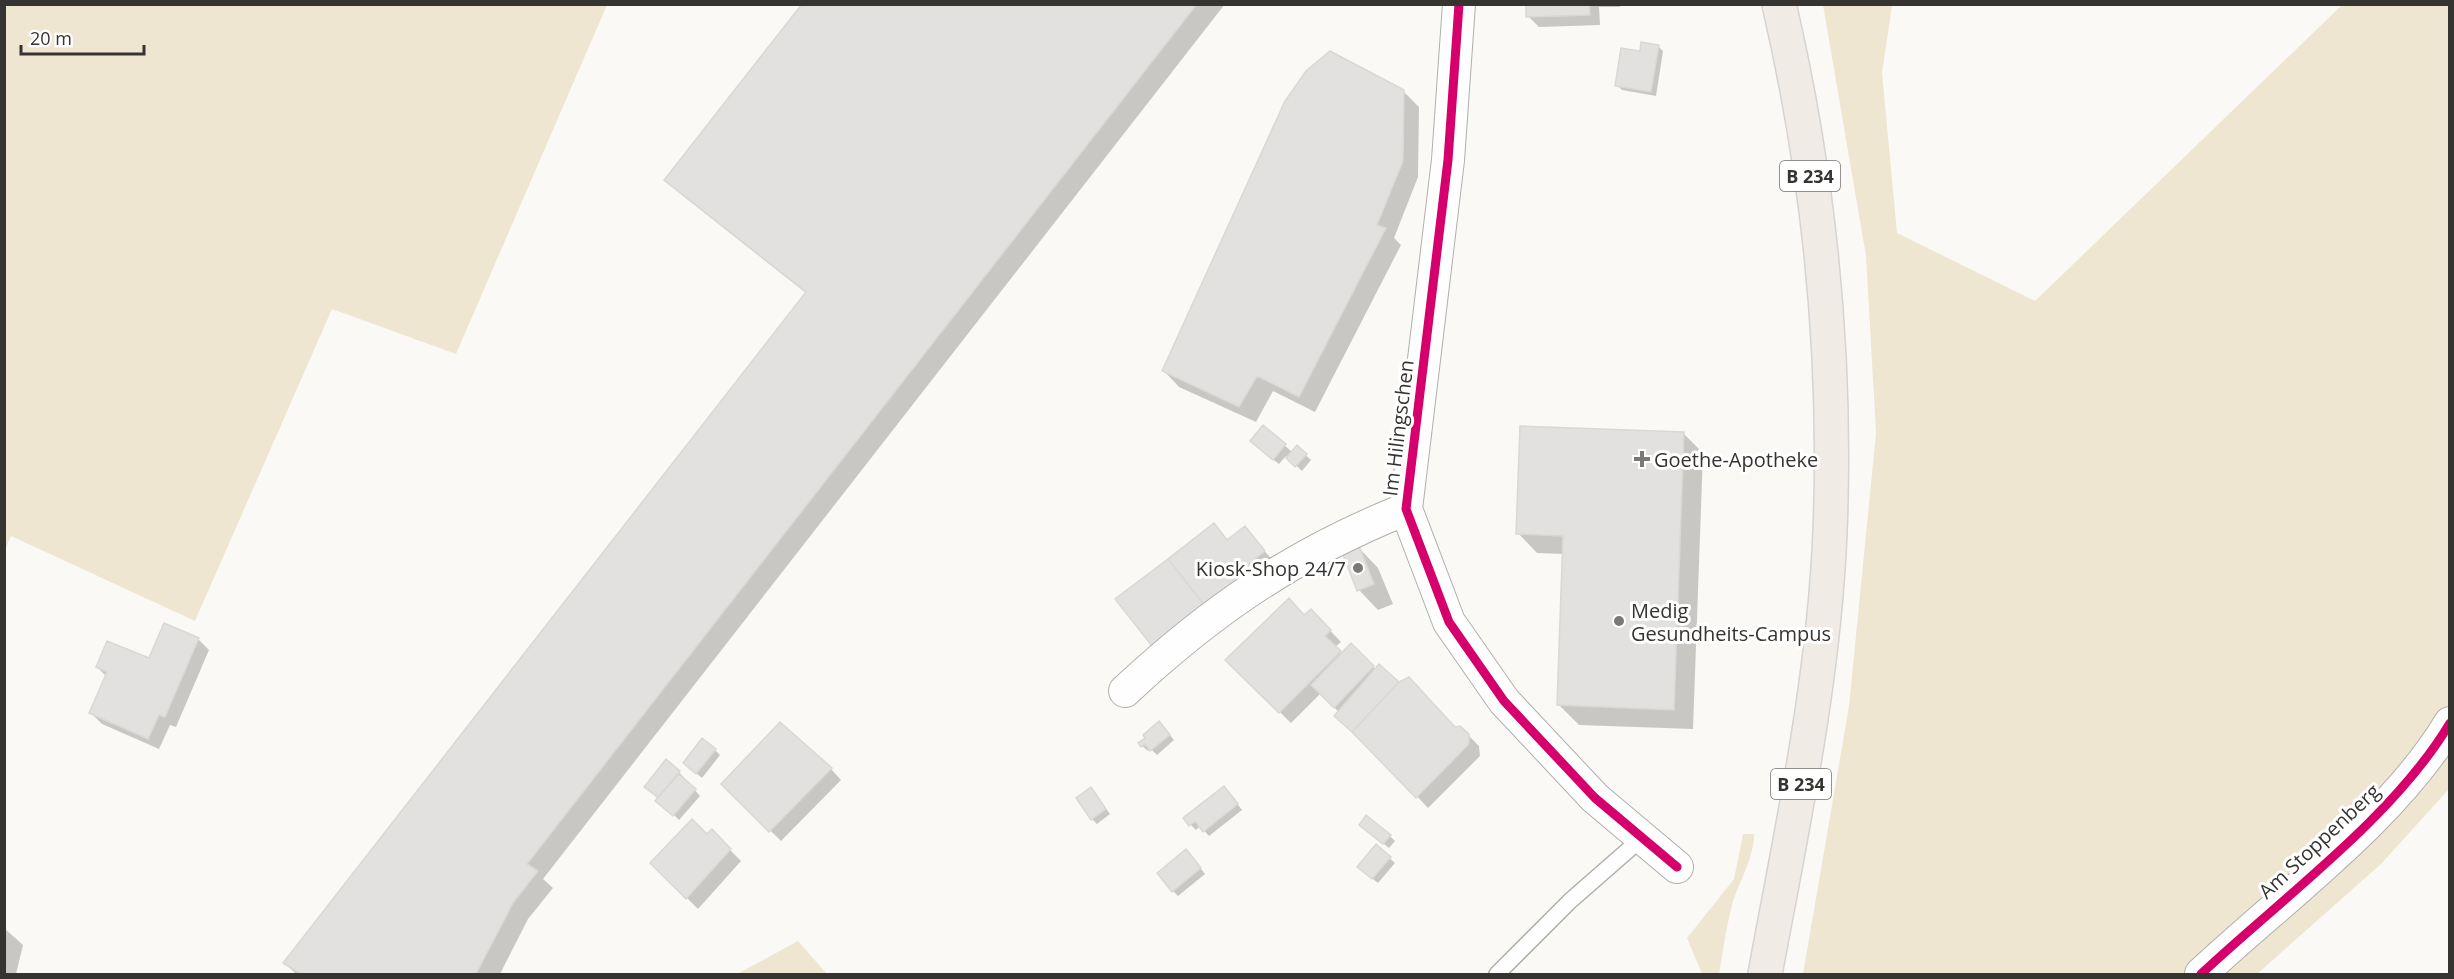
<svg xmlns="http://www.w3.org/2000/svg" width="2454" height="979" font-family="'Open Sans',sans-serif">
<rect width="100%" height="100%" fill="#fbf9f6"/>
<path fill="#efe6d2" d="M 5,4 L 607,5 L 456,354 L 332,309 L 195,621 L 11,536 L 5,550 Z
M 1823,5 L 1892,5 L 1882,73 L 1897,233 L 2035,301 L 2342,5 L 2449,5 L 2449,709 L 2417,758 L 2191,974 L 1803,974 L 1849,706 L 1876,433 L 1866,256 Z
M 2449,739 L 2449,789 L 2381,864 L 2257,974 L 2213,974 Z
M 1743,834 L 1754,834 C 1754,859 1739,881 1732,905 C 1726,928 1723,952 1719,974 L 1702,974 L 1687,938 L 1734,879 Z
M 798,941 L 827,974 L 737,974 Z"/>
<path fill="#0003" d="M 804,4 L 1225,4 L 543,879 L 553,888 L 528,919 L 500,974 L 296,974 L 285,963 L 806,293 L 682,195 L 666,180 Z
M 1527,4 L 1620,4 L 1620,7 L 1599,7 L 1600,25 L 1539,27 L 1528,16 Z
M 1658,46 L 1663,51 L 1656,96 L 1622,90 L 1617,85 L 1641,53 Z
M 1403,91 L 1419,107 L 1418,177 L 1394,238 L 1401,245 L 1315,412 L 1273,391 L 1256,422 L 1179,387 L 1164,371 Z
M 1264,427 L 1292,452 L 1297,447 L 1311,460 L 1302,471 L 1286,456 L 1279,464 L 1257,447 Z
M 1683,433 L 1703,453 L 1693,729 L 1579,725 L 1559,705 L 1564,554 L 1537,553 L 1518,533 Z
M 1213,525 L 1228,541 L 1244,528 L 1275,563 L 1164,656 Z
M 1359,548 L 1378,568 L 1393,604 L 1378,610 L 1359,590 Z
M 1305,616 L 1322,622 L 1341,642 L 1335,647 L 1342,655 L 1351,646 L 1376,670 L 1399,684 L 1409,679 L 1455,728 L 1468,735 L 1479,746 L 1480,756 L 1428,808 L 1321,693 L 1291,723 L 1227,660 Z
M 198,639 L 209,650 L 176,727 L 170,725 L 159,749 L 102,724 L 91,713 L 106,676 L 97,667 L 150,660 Z
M 1164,728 L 1174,740 L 1157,755 L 1151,749 L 1148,751 L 1140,744 Z
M 715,750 L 720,755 L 702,778 L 690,768 Z
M 831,769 L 841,780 L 781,841 L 723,784 Z
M 679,772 L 700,796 L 679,820 L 651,792 Z
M 1091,789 L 1110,814 L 1097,824 L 1092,819 Z
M 1229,793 L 1242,810 L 1209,836 L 1200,826 L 1196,830 L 1185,819 Z
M 1366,830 L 1390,836 L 1395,841 L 1389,848 Z
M 711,831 L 741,861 L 698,909 L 652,863 Z
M 1376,846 L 1395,863 L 1378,883 L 1364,872 Z
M 1191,856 L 1205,874 L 1178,896 L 1173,891 Z
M 4,928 L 23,945 L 16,974 L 4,974 Z"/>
<path fill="#e3e1df" stroke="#d9d8d5" stroke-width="1.5" d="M 802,4 L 1197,4 L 527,864 L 538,871 L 513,903 L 476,974 L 301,974 L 283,963 L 806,292 L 664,180 Z
M 1526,4 L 1589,4 L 1590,15 L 1526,17 Z
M 1641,42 L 1659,45 L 1651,92 L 1615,86 L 1621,48 L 1640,51 Z
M 1330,51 L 1404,90 L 1403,161 L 1377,225 L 1386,228 L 1299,397 L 1257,376 L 1239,407 L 1162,371 L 1285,101 L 1306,71 Z
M 1263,425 L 1286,444 L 1273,460 L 1250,441 Z
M 1520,426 L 1684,432 L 1674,710 L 1557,705 L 1563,536 L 1516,534 Z
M 1297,445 L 1307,454 L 1295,467 L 1286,458 Z
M 1214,523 L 1227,540 L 1245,526 L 1265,551 L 1249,564 L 1252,568 L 1205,606 L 1168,559 Z
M 1359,546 L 1374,584 L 1357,591 L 1342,552 Z
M 1168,559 L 1205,606 L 1152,646 L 1115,599 Z
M 1289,598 L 1304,615 L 1311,609 L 1331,630 L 1325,636 L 1341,651 L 1279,713 L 1225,660 Z
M 164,623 L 199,638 L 165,717 L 159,715 L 148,739 L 89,713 L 107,672 L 96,667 L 107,641 L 149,658 Z
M 1351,643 L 1374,666 L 1334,708 L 1311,685 Z
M 1379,664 L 1399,682 L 1352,732 L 1334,716 Z
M 1409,677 L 1455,727 L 1460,726 L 1469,734 L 1469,744 L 1416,798 L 1352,732 L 1399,682 Z
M 1159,721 L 1170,735 L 1150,751 L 1145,744 L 1141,747 L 1138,743 L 1145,738 L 1143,735 Z
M 780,722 L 832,768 L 769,832 L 721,784 Z
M 702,738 L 716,749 L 696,774 L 683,763 Z
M 666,759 L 680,771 L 658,797 L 644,787 Z
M 679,774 L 696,789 L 673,816 L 655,801 Z
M 1224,786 L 1238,804 L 1203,832 L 1195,821 L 1189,826 L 1183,818 Z
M 1091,787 L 1106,809 L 1091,820 L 1076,798 Z
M 1366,815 L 1391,835 L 1383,844 L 1359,825 Z
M 692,819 L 707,834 L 712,829 L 731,849 L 686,899 L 650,863 Z
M 1376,844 L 1391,857 L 1372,879 L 1357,867 Z
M 1186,849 L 1201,868 L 1172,892 L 1157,873 Z"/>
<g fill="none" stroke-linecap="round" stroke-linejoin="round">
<g stroke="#b0afac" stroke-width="18">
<path id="lane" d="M 1497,974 L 1570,901 L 1642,838"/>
</g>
<g stroke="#b0afac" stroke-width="34">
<path id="street" d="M 1459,4 L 1448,160 L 1406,509 L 1449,622 L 1504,701 L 1595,798 L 1677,867
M 1125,691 C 1213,609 1294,554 1406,509
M 2201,974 C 2282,898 2394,817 2450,723"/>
</g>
<g stroke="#d5d4d3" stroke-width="36">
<path id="primary" d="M 1765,974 C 1792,828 1824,681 1830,532 C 1837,355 1819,176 1779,4"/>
</g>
<use href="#lane" stroke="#fefefe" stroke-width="15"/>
<use href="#street" stroke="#fefefe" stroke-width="32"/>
<use href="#primary" stroke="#f0ece5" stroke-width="33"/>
<g stroke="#fff" stroke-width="13">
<path id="cycleway" d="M 1459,4 L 1448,160 L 1406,509 L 1449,622 L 1504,701 L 1595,798 L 1677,867
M 2201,974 C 2282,898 2394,817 2450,723"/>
</g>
<use href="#cycleway" stroke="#d6006c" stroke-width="9"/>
</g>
<g fill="#7a7976" stroke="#fff" stroke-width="2">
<path d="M1639 450h6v6h6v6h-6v6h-6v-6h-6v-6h6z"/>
<circle cx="1358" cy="568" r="6"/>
<circle cx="1619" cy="621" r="6"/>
</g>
<g text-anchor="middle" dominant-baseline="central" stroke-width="6" stroke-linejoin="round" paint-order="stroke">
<g fill="#fff" stroke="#72716f" stroke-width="1.5">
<rect x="1780" y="161" width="60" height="30" rx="4.5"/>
<rect x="1771" y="769" width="60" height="30" rx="4.5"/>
</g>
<g font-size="18" font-weight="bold" fill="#353431">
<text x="1810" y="176">B 234</text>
<text x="1801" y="784">B 234</text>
</g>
<g font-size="20" fill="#353431" stroke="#fff">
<text transform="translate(1398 428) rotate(-83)">Im Hilingschen</text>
<text transform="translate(2319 841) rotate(-43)">Am Stoppenberg</text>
</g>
<g font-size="20" fill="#353431" stroke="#fff" text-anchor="start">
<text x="1654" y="459">Goethe-Apotheke</text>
<text x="1346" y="568" text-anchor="end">Kiosk-Shop 24/7</text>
<text x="1631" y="610">Medig<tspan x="1631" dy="23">Gesundheits-Campus</tspan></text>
</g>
</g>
<rect width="2454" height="979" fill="none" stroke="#353431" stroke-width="12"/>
<path d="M21 45v9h123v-9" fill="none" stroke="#353431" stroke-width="3"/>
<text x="30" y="45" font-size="18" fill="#353431" stroke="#ffffff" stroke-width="4.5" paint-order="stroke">20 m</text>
</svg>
